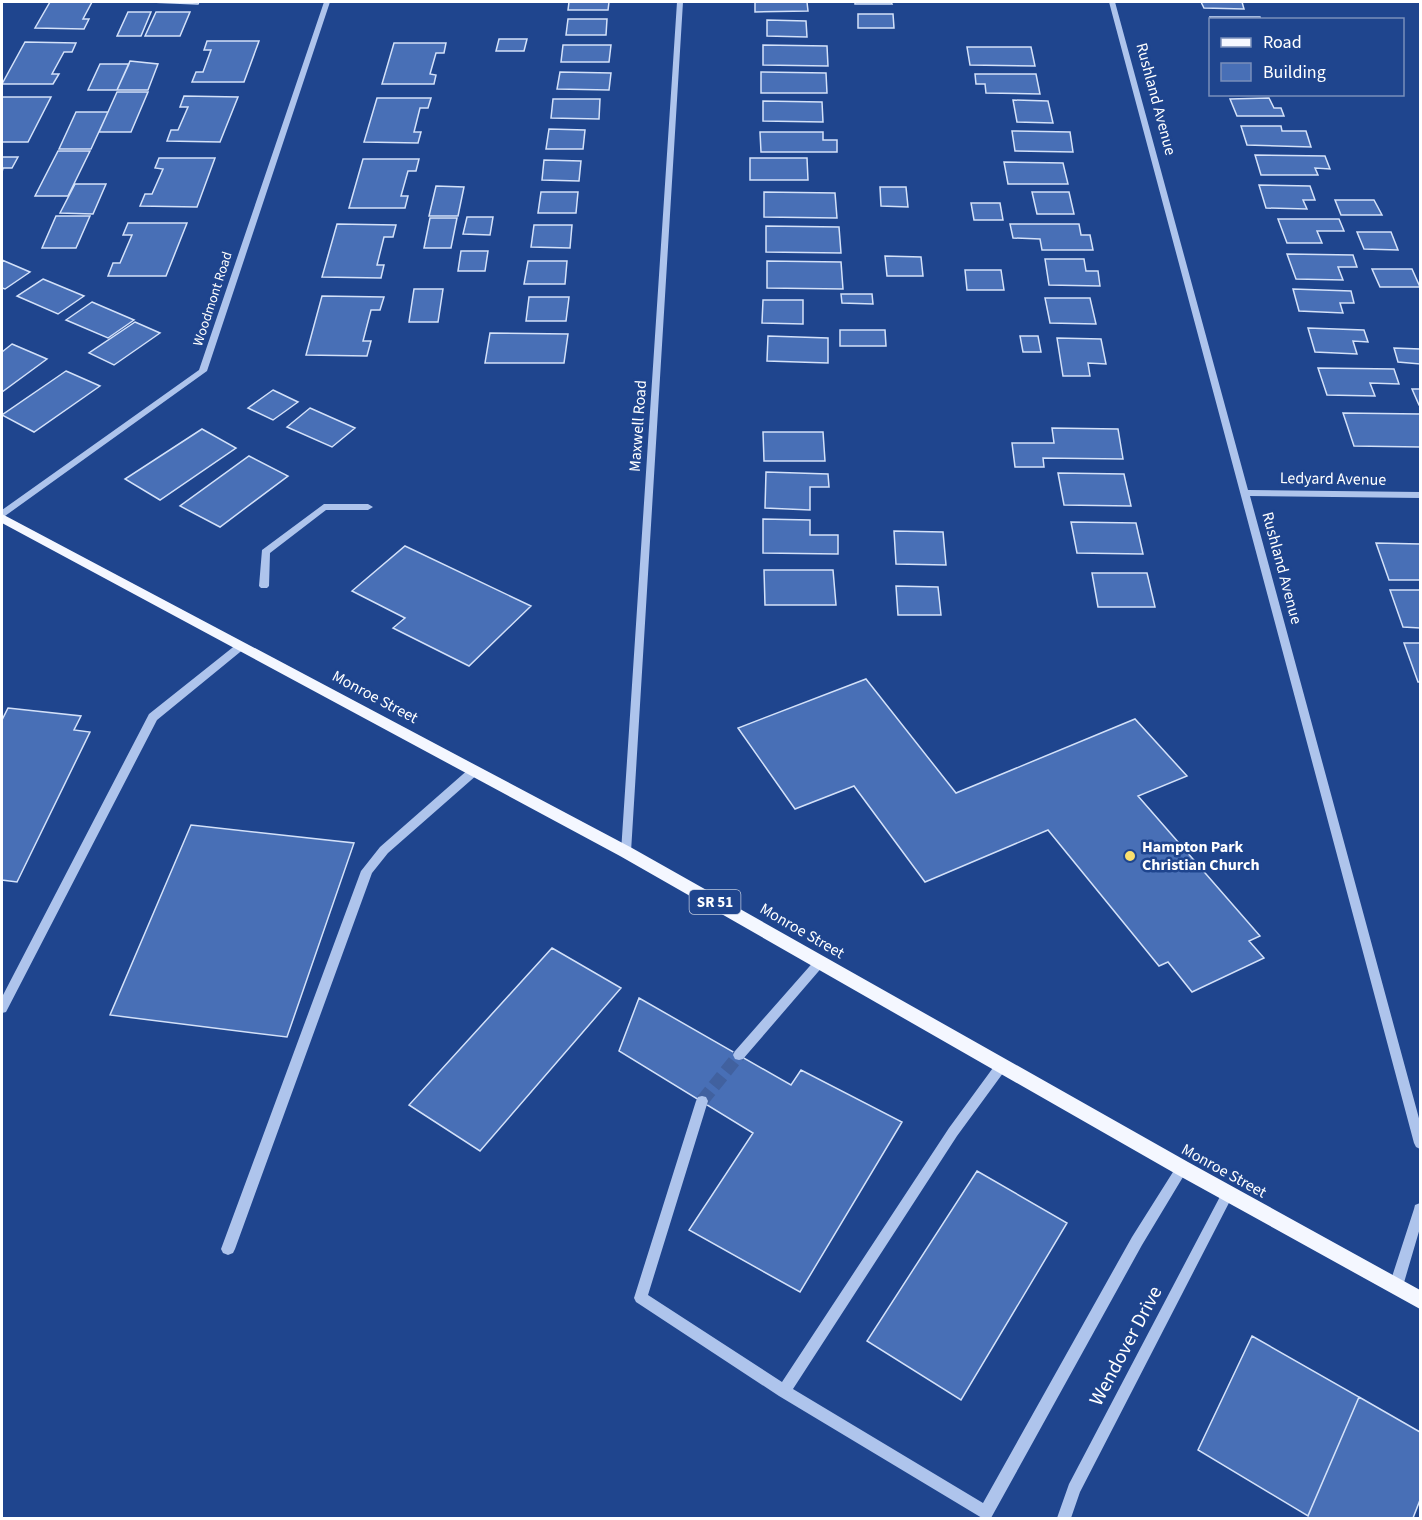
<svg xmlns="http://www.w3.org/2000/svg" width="1422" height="1520" font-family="'Source Sans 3',sans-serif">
<rect width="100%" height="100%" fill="#1f458e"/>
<path fill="#486fb6" stroke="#d3e1f9" stroke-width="1.5" d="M 50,2 L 92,2 L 83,19 L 89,19 L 84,29 L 35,28 Z
M 150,2 L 199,2 L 198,4 Z
M 569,2 L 609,2 L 608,10 L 568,10 Z
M 755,2 L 807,2 L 808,11 L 755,12 Z
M 855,2 L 891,2 L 892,4 L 855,4 Z
M 1201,2 L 1242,2 L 1244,9 L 1204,8 Z
M 128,12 L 151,12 L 141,36 L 117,36 Z
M 156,12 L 190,12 L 180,36 L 145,36 Z
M 858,14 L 893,14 L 894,28 L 858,28 Z
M 1210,17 L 1260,17 L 1261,20 L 1211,20 Z
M 568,19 L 607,19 L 606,35 L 566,35 Z
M 767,20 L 806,21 L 807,37 L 767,36 Z
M 499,39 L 527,39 L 524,51 L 496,51 Z
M 207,41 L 259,41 L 244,82 L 192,82 L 196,72 L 203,72 L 211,50 L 204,50 Z
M 25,42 L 76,43 L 72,52 L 64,52 L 52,74 L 59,74 L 53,84 L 2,84 Z
M 394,43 L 446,43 L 444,53 L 436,53 L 430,74 L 436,75 L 434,84 L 382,84 Z
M 563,45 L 611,45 L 609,62 L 561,62 Z
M 763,45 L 827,46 L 828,66 L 763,65 Z
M 967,47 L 1031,47 L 1035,66 L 970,65 Z
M 130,61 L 158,64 L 148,90 L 117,90 Z
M 100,64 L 129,64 L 117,90 L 88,90 Z
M 560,72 L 611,73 L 609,90 L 557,89 Z
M 761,72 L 826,73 L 827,93 L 761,93 Z
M 975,74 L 1036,74 L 1040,94 L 986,93 L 985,84 L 976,84 Z
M 117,92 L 148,92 L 131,132 L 99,132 Z
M 184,96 L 238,97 L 220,142 L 167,141 L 171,130 L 178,130 L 188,107 L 180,107 Z
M 2,97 L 51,97 L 28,142 L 2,142 Z
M 377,98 L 431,98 L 428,108 L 420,108 L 414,132 L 421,132 L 418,143 L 364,142 Z
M 1269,98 L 1274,108 L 1281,108 L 1284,116 L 1237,116 L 1230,99 Z
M 553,99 L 600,99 L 599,119 L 551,118 Z
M 1013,100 L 1048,101 L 1053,123 L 1017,122 Z
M 763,101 L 822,102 L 823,122 L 763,121 Z
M 76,112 L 108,112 L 91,149 L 59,149 Z
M 1241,126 L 1281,126 L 1282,131 L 1306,131 L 1311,147 L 1247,145 Z
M 549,129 L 585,130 L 583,149 L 546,149 Z
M 1012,131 L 1070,132 L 1073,152 L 1015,151 Z
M 760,132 L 823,132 L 823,140 L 837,140 L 837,152 L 761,152 Z
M 58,151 L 90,151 L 68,196 L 35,196 Z
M 1255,155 L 1325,156 L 1330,169 L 1315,168 L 1318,175 L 1261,175 Z
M 2,157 L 18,157 L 12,168 L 3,168 L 2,172 Z
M 159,158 L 215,158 L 197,207 L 140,206 L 145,194 L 152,194 L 163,169 L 155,168 Z
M 750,158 L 807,158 L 808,180 L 750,180 Z
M 363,159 L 419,159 L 416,171 L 408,171 L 401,196 L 408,196 L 405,208 L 349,208 Z
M 544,160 L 581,161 L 579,181 L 542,180 Z
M 1004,162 L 1063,163 L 1068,184 L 1008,184 Z
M 75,184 L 106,184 L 93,214 L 60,213 Z
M 1259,185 L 1310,186 L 1315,200 L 1303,200 L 1307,209 L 1266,208 Z
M 436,186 L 464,187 L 458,216 L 429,216 Z
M 880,187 L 906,187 L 908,207 L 881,206 Z
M 541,192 L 578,192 L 576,213 L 538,213 Z
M 764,192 L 835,193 L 837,218 L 764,217 Z
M 1032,192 L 1069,192 L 1074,214 L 1037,214 Z
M 1335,200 L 1374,200 L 1382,215 L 1341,215 Z
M 971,203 L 1000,203 L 1003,220 L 974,220 Z
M 56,216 L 90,216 L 76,248 L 42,248 Z
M 467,217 L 493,217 L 490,235 L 463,234 Z
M 430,218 L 457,218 L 451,248 L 424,248 Z
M 1278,219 L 1339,219 L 1344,231 L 1317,231 L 1322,243 L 1287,243 Z
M 128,223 L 187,223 L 166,276 L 108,276 L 113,263 L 120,263 L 132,235 L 123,235 Z
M 337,224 L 396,225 L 393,237 L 384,237 L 377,265 L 384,265 L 381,278 L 322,277 Z
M 1010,224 L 1079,224 L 1081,235 L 1090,235 L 1093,250 L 1042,250 L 1040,239 L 1013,238 Z
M 534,225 L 572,225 L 570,248 L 531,247 Z
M 766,226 L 839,227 L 841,253 L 766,252 Z
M 1357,232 L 1391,232 L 1398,250 L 1364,249 Z
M 461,251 L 488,251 L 485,271 L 458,271 Z
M 1287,254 L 1353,255 L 1357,267 L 1338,267 L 1343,280 L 1296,279 Z
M 885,256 L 921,257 L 923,276 L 887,276 Z
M 1045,259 L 1084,259 L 1086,271 L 1098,271 L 1100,286 L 1049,285 Z
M 2,260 L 30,272 L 5,289 L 2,288 Z
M 528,261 L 567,261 L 565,284 L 524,284 Z
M 767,261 L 841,262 L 843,289 L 767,288 Z
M 1372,269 L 1412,269 L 1420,287 L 1380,287 Z
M 965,270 L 1001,270 L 1004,290 L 967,290 Z
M 43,279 L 84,296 L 58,314 L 17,296 Z
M 414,289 L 443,289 L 438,322 L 409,322 Z
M 1293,289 L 1351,291 L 1354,303 L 1340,303 L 1343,313 L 1299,311 Z
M 841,294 L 872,294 L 873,304 L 842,303 Z
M 322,296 L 384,297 L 380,310 L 371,310 L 363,341 L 371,341 L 367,356 L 306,355 Z
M 529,297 L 569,297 L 566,321 L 526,321 Z
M 1045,298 L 1090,298 L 1096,324 L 1050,323 Z
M 763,300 L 803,300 L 803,324 L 762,323 Z
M 92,302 L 134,320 L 108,338 L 66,320 Z
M 135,322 L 160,333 L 114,365 L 89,353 Z
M 1308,328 L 1364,330 L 1368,342 L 1353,341 L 1357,354 L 1315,352 Z
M 840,330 L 885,330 L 886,346 L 840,346 Z
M 490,333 L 568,334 L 564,363 L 485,363 Z
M 768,336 L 828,338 L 828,363 L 767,361 Z
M 1020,336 L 1038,336 L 1041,352 L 1023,352 Z
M 1057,338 L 1101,339 L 1106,364 L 1088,363 L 1090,376 L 1063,376 Z
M 12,344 L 47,359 L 2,392 L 2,352 Z
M 1394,348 L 1420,349 L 1420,364 L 1398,362 Z
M 1318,368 L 1394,369 L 1399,384 L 1370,383 L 1375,396 L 1327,395 Z
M 66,371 L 100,386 L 34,432 L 2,415 Z
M 1412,389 L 1420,389 L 1420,405 L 1419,405 Z
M 273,390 L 298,402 L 273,420 L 248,408 Z
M 310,408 L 355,428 L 332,447 L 287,427 Z
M 1343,413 L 1420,414 L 1420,447 L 1354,446 Z
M 1052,428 L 1118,429 L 1123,459 L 1043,458 L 1044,467 L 1015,467 L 1012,443 L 1054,443 Z
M 202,429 L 236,448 L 160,500 L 125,479 Z
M 763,432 L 823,432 L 825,461 L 764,461 Z
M 249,456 L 288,476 L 220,527 L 180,506 Z
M 766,472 L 828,474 L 829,487 L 810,487 L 810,510 L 765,508 Z
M 1058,473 L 1124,474 L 1131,506 L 1064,505 Z
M 763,519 L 810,520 L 810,535 L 838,535 L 838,554 L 763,553 Z
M 1071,522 L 1136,523 L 1143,554 L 1077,553 Z
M 894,531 L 943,532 L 946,565 L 896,564 Z
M 1376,543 L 1420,544 L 1420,580 L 1389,580 Z
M 405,546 L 531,606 L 469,666 L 393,628 L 405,618 L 352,591 Z
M 764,570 L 833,570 L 836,605 L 765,605 Z
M 1092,573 L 1147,573 L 1155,607 L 1098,607 Z
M 896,586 L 938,587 L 941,615 L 898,615 Z
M 1390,590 L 1420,590 L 1420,628 L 1403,627 Z
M 1404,643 L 1420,643 L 1420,682 L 1418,682 Z
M 866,679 L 956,793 L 1135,719 L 1187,776 L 1138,796 L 1260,936 L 1249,941 L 1264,958 L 1192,992 L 1168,962 L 1159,966 L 1048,830 L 925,882 L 854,786 L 795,809 L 738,728 Z
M 8,708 L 81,716 L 74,730 L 90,732 L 17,882 L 2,880 L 2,720 Z
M 191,825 L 354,843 L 287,1037 L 110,1015 Z
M 552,948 L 621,988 L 480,1151 L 409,1105 Z
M 639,998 L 791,1085 L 801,1070 L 902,1122 L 800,1292 L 689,1230 L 753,1133 L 619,1051 Z
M 977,1171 L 1067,1223 L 961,1400 L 867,1341 Z
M 1252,1336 L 1359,1397 L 1308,1516 L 1198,1450 Z
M 1359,1397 L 1420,1432 L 1420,1500 L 1413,1518 L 1307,1518 Z"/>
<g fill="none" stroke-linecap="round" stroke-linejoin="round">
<path stroke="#41619f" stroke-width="13" stroke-dasharray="13 6" stroke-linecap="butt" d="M 702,1101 L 739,1055"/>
<path fill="#aec4ec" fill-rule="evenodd" d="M 324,2 L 330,2 L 207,371 L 5,516 L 2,517 L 2,510 L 199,370 Z
M 677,2 L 683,2 L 631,852 L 630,855 L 622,855 L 621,852 Z
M 1109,2 L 1115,2 L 1248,490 L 1420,492 L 1420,498 L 1250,496 L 1420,1122 L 1420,1149 L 1416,1147 L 1414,1143 Z
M 324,504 L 368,504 L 373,507 L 368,510 L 326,510 L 270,553 L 269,586 L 267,588 L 261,588 L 259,586 L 262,550 Z
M 241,642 L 245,644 L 246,646 L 245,648 L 157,720 L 6,1012 L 2,1013 L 2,997 L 149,714 L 237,644 Z
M 474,767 L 478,768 L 479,771 L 478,774 L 388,853 L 372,873 L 235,1249 L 233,1253 L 228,1255 L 223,1253 L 221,1249 L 361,871 L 380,847 L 470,768 Z
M 820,957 L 824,959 L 826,962 L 824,965 L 743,1059 L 739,1060 L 735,1059 L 733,1055 L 735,1051 L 816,959 Z
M 1002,1060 L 1006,1061 L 1008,1065 L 1006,1069 L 957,1136 L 793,1389 L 983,1503 L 1132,1237 L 1178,1164 L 1182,1162 L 1186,1164 L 1188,1168 L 1186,1172 L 1142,1245 L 991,1518 L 982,1518 L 779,1396 L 636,1302 L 634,1298 L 696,1101 L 698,1097 L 702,1096 L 706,1097 L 708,1101 L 648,1295 L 782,1382 L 949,1128 L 998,1061 Z
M 1228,1187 L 1232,1189 L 1234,1193 L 1232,1197 L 1080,1492 L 1071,1518 L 1057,1518 L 1069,1484 L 1224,1189 Z
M 1420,1203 L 1420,1228 L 1403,1286 L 1401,1290 L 1396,1292 L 1391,1290 L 1389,1286 L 1414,1209 L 1415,1205 Z"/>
<path fill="#f4f7ff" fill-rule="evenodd" d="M 2,514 L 632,848 L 1188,1162 L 1420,1290 L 1420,1309 L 1176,1174 L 620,856 L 2,523 Z"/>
</g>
<circle fill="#fadf6e" stroke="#1f458e" stroke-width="2" cx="1130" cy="856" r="6"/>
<g text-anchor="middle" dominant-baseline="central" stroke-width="5" stroke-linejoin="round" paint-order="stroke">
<g font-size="14" fill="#fff" stroke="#1f458e">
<text transform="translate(213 299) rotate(-72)">Woodmont Road</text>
</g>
<rect fill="#1f458e" stroke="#bcc7dd" stroke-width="1.5" x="689.5" y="890" width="51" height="24" rx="4.5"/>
<g font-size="15" font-weight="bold" fill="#fff">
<text x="715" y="902">SR 51</text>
</g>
<g font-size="16" fill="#fff" stroke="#1f458e">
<text transform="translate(1156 99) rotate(75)">Rushland Avenue</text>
<text transform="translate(638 426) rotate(-86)">Maxwell Road</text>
<text transform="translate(1333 479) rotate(1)">Ledyard Avenue</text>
<text transform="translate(1282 568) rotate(75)">Rushland Avenue</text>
<text transform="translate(375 697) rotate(28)">Monroe Street</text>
<text transform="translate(802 931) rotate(30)">Monroe Street</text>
<text transform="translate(1224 1171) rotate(29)">Monroe Street</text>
</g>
<g font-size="16" font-weight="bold" fill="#fff" stroke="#1f458e" text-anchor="start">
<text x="1142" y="847">Hampton Park<tspan x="1142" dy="18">Christian Church</tspan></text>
</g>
<g font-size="20" fill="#fff" stroke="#1f458e">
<text transform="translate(1126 1346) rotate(-62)">Wendover Drive</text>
</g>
</g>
<rect width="1422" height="1520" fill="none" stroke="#ffffff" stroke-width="6"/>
<rect x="1209" y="18" width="195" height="78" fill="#1f458e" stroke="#798fbb" stroke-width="1.5"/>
<rect x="1221" y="38" width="30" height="9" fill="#f4f7ff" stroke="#798fbb" stroke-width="1.5"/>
<text x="1263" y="48" font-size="18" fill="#ffffff">Road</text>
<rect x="1221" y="63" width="30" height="18" fill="#486fb6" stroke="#798fbb" stroke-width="1.5"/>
<text x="1263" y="78" font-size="18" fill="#ffffff">Building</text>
</svg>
